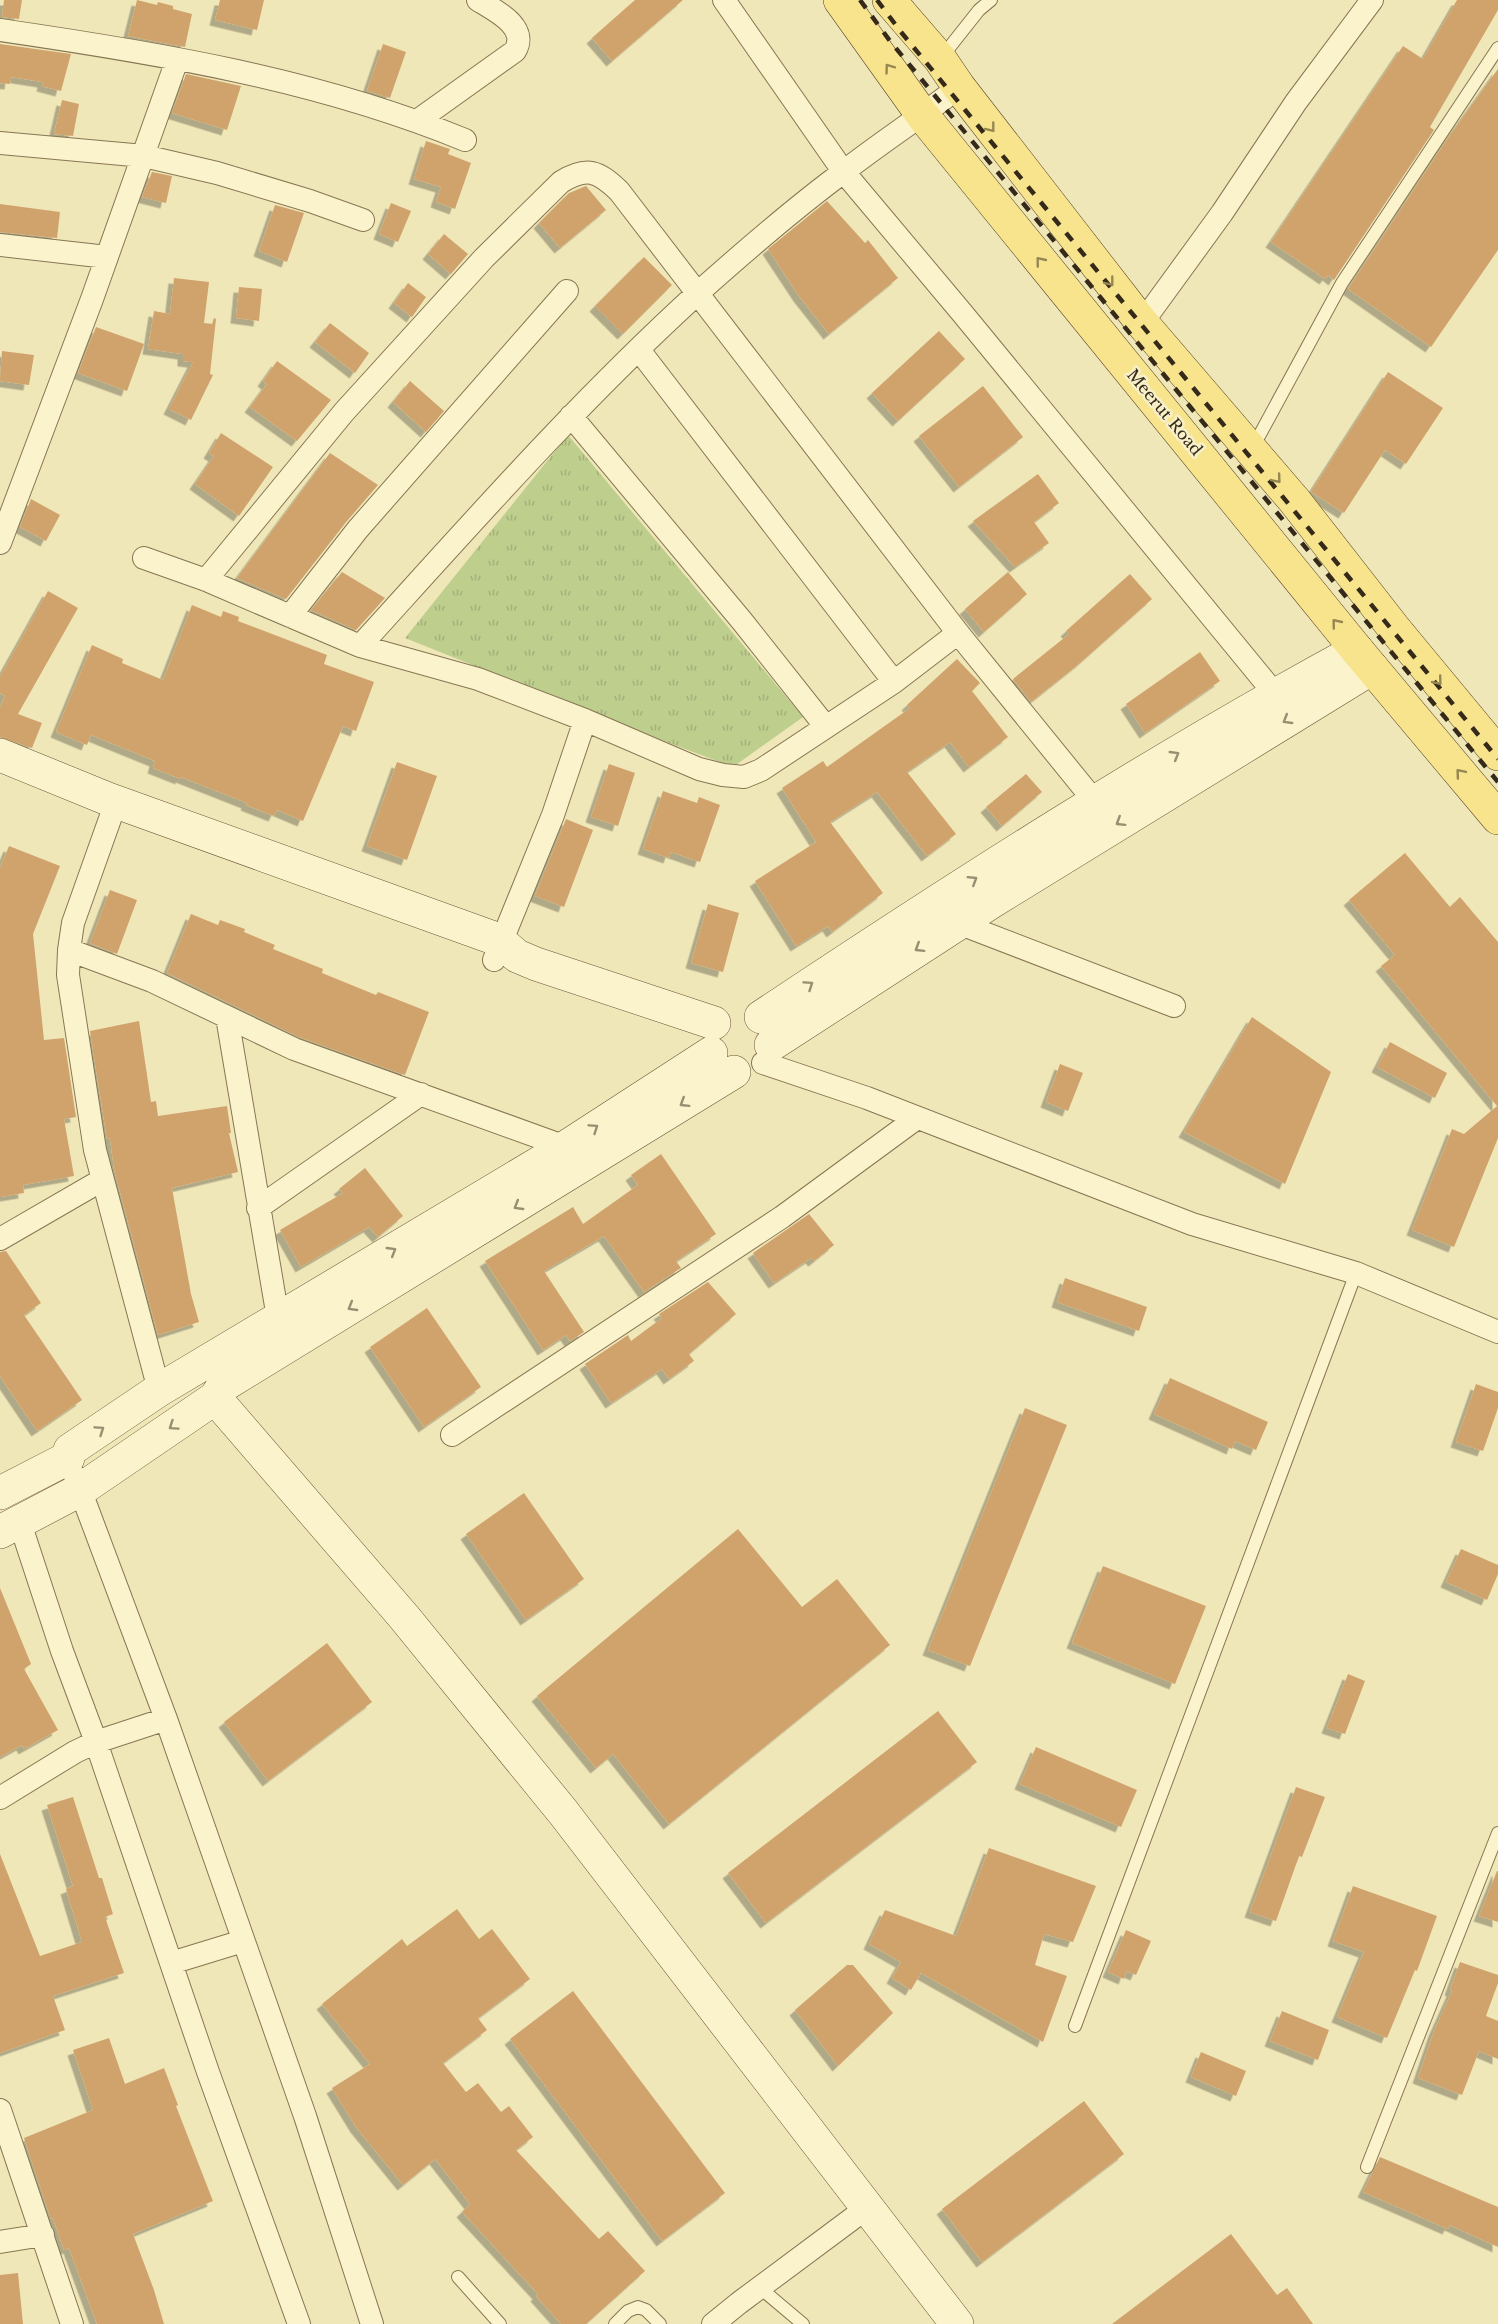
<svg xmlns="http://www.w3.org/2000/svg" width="1498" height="2324" font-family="'Libre Baskerville',serif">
<defs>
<pattern id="grass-tufts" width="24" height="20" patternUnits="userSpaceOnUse" patternTransform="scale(1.5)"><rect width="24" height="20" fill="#bece8d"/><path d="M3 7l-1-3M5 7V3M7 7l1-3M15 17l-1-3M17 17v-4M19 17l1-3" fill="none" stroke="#a4b179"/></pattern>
<filter id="shadow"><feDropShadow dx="-5.5" dy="5.5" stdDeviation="0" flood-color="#0004"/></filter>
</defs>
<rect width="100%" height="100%" fill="#f0e7b9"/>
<path fill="url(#grass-tufts)" d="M 568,435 L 803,717 L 733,767 L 632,729 L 405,638 Z"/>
<path fill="#d1a36c" filter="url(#shadow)" d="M 4,0 L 22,0 L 19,19 L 2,17 Z
M 137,0 L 157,5 L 158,2 L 173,6 L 173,9 L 192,14 L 185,47 L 128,36 Z
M 220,0 L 264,0 L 257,30 L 215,20 Z
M 635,0 L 683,0 L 612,61 L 592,38 Z
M 1457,0 L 1498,0 L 1498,10 L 1430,127 L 1434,130 L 1334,280 L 1328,275 L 1325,279 L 1271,242 L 1403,46 L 1423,59 Z
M 0,44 L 71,54 L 61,91 L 42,86 L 43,82 L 11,77 L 10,84 L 0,83 Z
M 383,44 L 406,52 L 390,98 L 367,91 Z
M 1498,69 L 1498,250 L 1431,347 L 1348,289 L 1448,138 Z
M 186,74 L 241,86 L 227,130 L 172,113 Z
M 62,100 L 79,104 L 73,136 L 54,134 Z
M 426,141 L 450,149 L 448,154 L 471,163 L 455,209 L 436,202 L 441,187 L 414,179 Z
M 152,172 L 172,176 L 166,203 L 142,197 Z
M 586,186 L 606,210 L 560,248 L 539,223 L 569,193 Z
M 827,201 L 865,243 L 868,240 L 898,278 L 829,334 L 799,296 L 768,249 Z
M 391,203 L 411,211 L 398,242 L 379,234 Z
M 0,204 L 60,212 L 57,238 L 0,232 Z
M 275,205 L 304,213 L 287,262 L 259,251 Z
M 444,234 L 468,254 L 451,274 L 428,254 Z
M 644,257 L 672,285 L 623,334 L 595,306 Z
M 174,278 L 209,282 L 204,323 L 212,324 L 214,318 L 216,319 L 210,374 L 213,375 L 191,420 L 169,409 L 193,362 L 183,361 L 183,354 L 148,349 L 154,311 L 170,314 Z
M 408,283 L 426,297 L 412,317 L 394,303 Z
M 239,287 L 262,289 L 259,321 L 236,318 Z
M 330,323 L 369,353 L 355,373 L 315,342 Z
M 96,327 L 144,344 L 127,391 L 78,373 Z
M 939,331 L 965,359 L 898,421 L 872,393 Z
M 2,351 L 34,355 L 29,385 L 0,381 Z
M 277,361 L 331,400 L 297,441 L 250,407 L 267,384 L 263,381 Z
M 1388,372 L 1443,408 L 1406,464 L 1385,450 L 1344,513 L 1311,492 Z
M 410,381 L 444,411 L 426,432 L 393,402 Z
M 983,386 L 1023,437 L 959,487 L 919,436 Z
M 221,433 L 273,467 L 239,516 L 195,484 L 214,456 L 209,453 Z
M 330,453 L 378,485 L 347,521 L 286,599 L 237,578 Z
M 1038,474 L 1059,503 L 1034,522 L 1049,543 L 1015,567 L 973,521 Z
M 31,499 L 60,515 L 46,541 L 20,527 Z
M 342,572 L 385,598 L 356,630 L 311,610 Z
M 1008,572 L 1027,594 L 984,632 L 965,609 Z
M 1130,574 L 1152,599 L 1080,663 L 1031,702 L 1013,679 L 1069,634 L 1066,631 Z
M 48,591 L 78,608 L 18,714 L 42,723 L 32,748 L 0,737 L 0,707 L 5,696 L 0,693 L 0,677 Z
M 192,605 L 221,617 L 223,611 L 239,617 L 238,621 L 327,655 L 324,664 L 374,682 L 356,731 L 343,726 L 303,821 L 277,810 L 274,816 L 246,805 L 247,803 L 181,777 L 181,779 L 153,768 L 155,761 L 91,735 L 87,745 L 56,732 L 92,645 L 123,659 L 122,663 L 163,680 Z
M 1200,652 L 1220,681 L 1145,733 L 1126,704 Z
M 957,659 L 980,683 L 972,691 L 1008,737 L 969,767 L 950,742 L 907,772 L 956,834 L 927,856 L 877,792 L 830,822 L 883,893 L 832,932 L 828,926 L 796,946 L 755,881 L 816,842 L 782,788 L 823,761 L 827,767 L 910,708 L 907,705 Z
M 397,762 L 437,776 L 407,860 L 367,846 Z
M 609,764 L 635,773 L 618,826 L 591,817 Z
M 1026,774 L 1042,792 L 1002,826 L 986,807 Z
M 663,791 L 697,803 L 699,797 L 720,805 L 700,862 L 671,852 L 669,858 L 643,849 Z
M 566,819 L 593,830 L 564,907 L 535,896 Z
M 9,846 L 60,866 L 33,934 L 44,1040 L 64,1038 L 76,1117 L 64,1119 L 74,1176 L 23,1185 L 24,1193 L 0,1197 L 0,868 Z
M 1405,853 L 1450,907 L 1460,897 L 1498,942 L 1498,1138 L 1454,1247 L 1412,1230 L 1452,1129 L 1464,1134 L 1497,1106 L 1381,966 L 1395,955 L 1349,900 Z
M 110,890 L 137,900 L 117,954 L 90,943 Z
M 708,904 L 739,913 L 723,972 L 691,963 Z
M 191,914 L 218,925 L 220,920 L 245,929 L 244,932 L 275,945 L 273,949 L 323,969 L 322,973 L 376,995 L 378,992 L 429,1012 L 405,1075 L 299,1037 L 167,973 Z
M 1252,1017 L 1331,1072 L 1285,1184 L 1184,1132 Z
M 139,1021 L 151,1102 L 156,1101 L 158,1116 L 227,1106 L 231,1133 L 229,1133 L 238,1172 L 172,1188 L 191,1294 L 199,1322 L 158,1335 L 114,1169 L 110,1138 L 107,1139 L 90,1031 Z
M 1390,1042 L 1447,1073 L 1435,1098 L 1377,1067 Z
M 1060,1064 L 1083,1073 L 1068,1111 L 1046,1102 Z
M 661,1154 L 716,1234 L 676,1261 L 681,1268 L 644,1292 L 604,1236 L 544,1271 L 584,1332 L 570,1341 L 566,1335 L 543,1350 L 485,1261 L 573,1207 L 583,1224 L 638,1185 L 631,1175 Z
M 365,1168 L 403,1216 L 378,1237 L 369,1227 L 301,1267 L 280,1230 L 343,1193 L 339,1189 Z
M 809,1214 L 834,1245 L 814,1261 L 811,1258 L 774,1283 L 753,1253 Z
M 6,1251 L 41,1303 L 24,1315 L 82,1400 L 37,1431 L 0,1376 L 0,1252 Z
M 1065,1278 L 1147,1307 L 1139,1331 L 1057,1302 Z
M 708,1282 L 736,1314 L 689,1354 L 694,1361 L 669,1379 L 662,1369 L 611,1403 L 585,1364 L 628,1335 L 631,1341 L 662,1318 L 659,1314 Z
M 427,1308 L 481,1387 L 424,1427 L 370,1347 Z
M 1170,1378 L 1268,1422 L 1256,1450 L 1235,1441 L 1232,1449 L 1154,1414 Z
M 1476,1384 L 1498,1392 L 1498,1408 L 1483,1451 L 1456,1442 Z
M 1025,1408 L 1067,1425 L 970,1666 L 928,1650 Z
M 524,1493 L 584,1579 L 526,1620 L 466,1534 Z
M 738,1529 L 802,1607 L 837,1579 L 890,1645 L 669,1824 L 613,1754 L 596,1768 L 537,1696 Z
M 1461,1549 L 1498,1565 L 1498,1574 L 1487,1600 L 1446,1582 Z
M 1103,1566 L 1206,1606 L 1175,1684 L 1072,1643 Z
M 0,1588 L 31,1664 L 24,1669 L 58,1730 L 24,1749 L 22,1745 L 0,1757 Z
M 327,1643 L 372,1702 L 268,1781 L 224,1722 Z
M 1348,1674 L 1365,1681 L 1345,1734 L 1327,1728 Z
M 938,1711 L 977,1762 L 766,1923 L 728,1873 Z
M 1036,1747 L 1137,1790 L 1121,1827 L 1020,1784 Z
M 1296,1787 L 1325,1797 L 1302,1857 L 1299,1856 L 1276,1921 L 1250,1912 Z
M 73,1797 L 99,1878 L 102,1878 L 113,1914 L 105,1917 L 124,1973 L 53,1996 L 65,2030 L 0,2053 L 0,1854 L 40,1956 L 82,1942 L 66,1889 L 73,1886 L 47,1805 Z
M 989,1848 L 1096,1886 L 1073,1942 L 1044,1934 L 1035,1965 L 1067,1976 L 1043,2042 L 921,1973 L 911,1990 L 892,1978 L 901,1962 L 869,1944 L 885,1910 L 956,1936 Z
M 1497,1871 L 1498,1871 L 1498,1922 L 1479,1916 Z
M 1353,1886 L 1437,1916 L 1417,1971 L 1415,1970 L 1387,2038 L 1337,2017 L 1364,1952 L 1333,1941 Z
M 457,1909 L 479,1939 L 492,1929 L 530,1979 L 478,2018 L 487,2030 L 443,2063 L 466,2092 L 478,2083 L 501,2112 L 509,2106 L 533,2137 L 516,2150 L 599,2239 L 608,2231 L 645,2271 L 586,2324 L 561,2324 L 536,2296 L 538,2294 L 462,2212 L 470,2204 L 435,2159 L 403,2185 L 356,2127 L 332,2088 L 370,2064 L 322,2004 L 402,1939 L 407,1946 Z
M 1126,1930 L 1151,1941 L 1136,1975 L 1127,1971 L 1124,1979 L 1108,1972 Z
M 1460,1962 L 1498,1975 L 1498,1983 L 1486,2016 L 1498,2021 L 1498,2059 L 1479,2051 L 1462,2095 L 1418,2078 L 1434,2031 L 1452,1991 L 1450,1990 Z
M 847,1965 L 853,1965 L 893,2013 L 838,2066 L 795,2010 Z
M 573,1991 L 725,2193 L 662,2241 L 510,2039 Z
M 1282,2011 L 1329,2030 L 1318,2060 L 1270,2041 Z
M 109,2038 L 125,2084 L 164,2068 L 178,2105 L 176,2106 L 213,2201 L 133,2234 L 154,2290 L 164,2324 L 97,2324 L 69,2248 L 64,2250 L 53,2218 L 51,2219 L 24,2138 L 93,2110 L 73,2050 Z
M 1201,2052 L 1246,2071 L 1236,2096 L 1191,2077 Z
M 1084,2101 L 1124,2154 L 982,2262 L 942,2209 Z
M 1380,2157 L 1498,2207 L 1498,2247 L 1450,2225 L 1448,2229 L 1363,2192 Z
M 1231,2234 L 1277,2295 L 1287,2288 L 1313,2324 L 1112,2324 Z
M 18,2273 L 23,2324 L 0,2324 L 0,2275 Z"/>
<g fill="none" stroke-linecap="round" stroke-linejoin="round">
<g stroke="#877653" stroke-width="14">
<path id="lane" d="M 941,58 L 979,10 L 991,0
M 1252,449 L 1342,283 L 1498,48
M 1075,2026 L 1356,1273
M 1367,2167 L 1498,1833
M 458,2277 L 500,2324
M 759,2287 L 803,2324
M 615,2324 L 628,2311 L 638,2307 L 646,2310 L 660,2324"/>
</g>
<g stroke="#877653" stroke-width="24">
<path id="street" d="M 724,0 L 843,171 L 963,314 L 1275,694
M 0,30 C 158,53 316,79 465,140
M 417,121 L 515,51 C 529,27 496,11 478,0
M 0,143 L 144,156 L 217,173 L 310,201 L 363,220
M 0,245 L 107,257
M 1142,323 L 1222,213 L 1296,102 L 1372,0
M 639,350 L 894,682
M 571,416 L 742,621 L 826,727
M 0,543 L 92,299 L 177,60
M 144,558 L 206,580 L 360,646 L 478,679 L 585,720 L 699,769 L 723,775 L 744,777 L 761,770 L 894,682 L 958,633
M 206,580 L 344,412 L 484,258 L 561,182 C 587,166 598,171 619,191 L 958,633 L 1096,803
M 290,616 L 358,529 L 567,291
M 360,646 C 470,525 578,402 699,292 C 745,251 792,210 842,173 C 880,143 921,117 959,87
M 116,802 L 73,923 L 69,950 L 68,975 L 95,1150 L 159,1390
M 958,923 L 1174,1006
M 69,950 L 152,981 L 294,1049 L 566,1147
M 494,960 L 553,815 L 585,720
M 227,1017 L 278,1318
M 763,1063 L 867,1098 L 1192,1224 L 1356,1273 L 1498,1332
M 258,1208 L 421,1094
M 0,1239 L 102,1180
M 452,1435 L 782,1217 L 917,1118
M 75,1476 L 166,1719 L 305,2116 L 372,2324
M 19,1520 L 62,1651 L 96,1742 L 208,2072 L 299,2324
M 0,1798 L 75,1752 L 96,1742 L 166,1719
M 171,1963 L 243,1941
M 0,2110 L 72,2324
M 0,2242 L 43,2235
M 713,2324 L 739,2303 L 868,2207"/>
</g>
<g stroke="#695637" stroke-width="34">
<path id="secondary" d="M 0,755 L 108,799 L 491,937 L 502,943 L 517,956 L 536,964 L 714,1023
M 761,1017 C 955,888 1152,761 1357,650
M 771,1045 L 993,901 L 1372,668
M 215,1398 L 404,1617 L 563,1812 L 957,2324
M 0,1493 L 68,1458 L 70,1450 L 159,1390 L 566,1147 L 711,1053
M 0,1532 L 80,1490 L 215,1398 L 224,1385 L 734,1072"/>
</g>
<g stroke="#544228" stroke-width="34">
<path id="primary" d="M 840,0 L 923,116 L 1357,650 L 1498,818
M 889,0 L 940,59 L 959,87 L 1142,323 L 1294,500 L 1393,627 L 1498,754"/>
</g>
<use href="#lane" stroke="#fbf3cc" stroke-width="12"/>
<use href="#street" stroke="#fbf3cc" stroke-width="22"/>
<use href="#secondary" stroke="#fbf3cc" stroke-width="33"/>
<use href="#primary" stroke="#f8e48d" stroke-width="33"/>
<path stroke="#352a19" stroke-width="4.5" stroke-dasharray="10 10" stroke-linecap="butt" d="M 860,0 L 890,41 L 1498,782
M 877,0 L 901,32 L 1498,759"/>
</g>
<defs><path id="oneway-chevron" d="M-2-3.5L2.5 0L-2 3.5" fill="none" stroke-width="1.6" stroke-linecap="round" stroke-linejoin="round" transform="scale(1.5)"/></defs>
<g stroke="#968753">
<use href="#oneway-chevron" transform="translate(889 68) rotate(-126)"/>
<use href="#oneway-chevron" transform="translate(991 128) rotate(52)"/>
<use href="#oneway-chevron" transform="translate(1040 261) rotate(-129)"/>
<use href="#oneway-chevron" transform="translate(1110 282) rotate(52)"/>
<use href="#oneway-chevron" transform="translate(1277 479) rotate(50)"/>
<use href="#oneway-chevron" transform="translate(1336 623) rotate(-129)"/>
<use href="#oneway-chevron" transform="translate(1438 681) rotate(51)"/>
<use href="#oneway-chevron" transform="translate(1460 773) rotate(-130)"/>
</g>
<g stroke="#988e72">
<use href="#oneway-chevron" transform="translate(1287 720) rotate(149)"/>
<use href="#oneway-chevron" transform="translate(1175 755) rotate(-31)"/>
<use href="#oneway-chevron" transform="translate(1120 822) rotate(148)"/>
<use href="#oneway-chevron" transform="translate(973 880) rotate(-32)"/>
<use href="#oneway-chevron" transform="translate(919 948) rotate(148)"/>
<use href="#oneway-chevron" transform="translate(809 985) rotate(-34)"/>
<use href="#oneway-chevron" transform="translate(684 1103) rotate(148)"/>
<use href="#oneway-chevron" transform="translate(594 1128) rotate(-34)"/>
<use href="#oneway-chevron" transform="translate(518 1206) rotate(149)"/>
<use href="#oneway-chevron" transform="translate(392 1251) rotate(-31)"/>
<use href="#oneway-chevron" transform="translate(352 1307) rotate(149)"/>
<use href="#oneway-chevron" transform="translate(173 1426) rotate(146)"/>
<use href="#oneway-chevron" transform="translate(100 1430) rotate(-34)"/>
</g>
<g text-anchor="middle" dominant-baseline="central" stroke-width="5" stroke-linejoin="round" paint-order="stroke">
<g font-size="16" fill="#352a19" stroke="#f7f0c9">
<text transform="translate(1165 412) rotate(50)">Meerut Road</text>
</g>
</g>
</svg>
